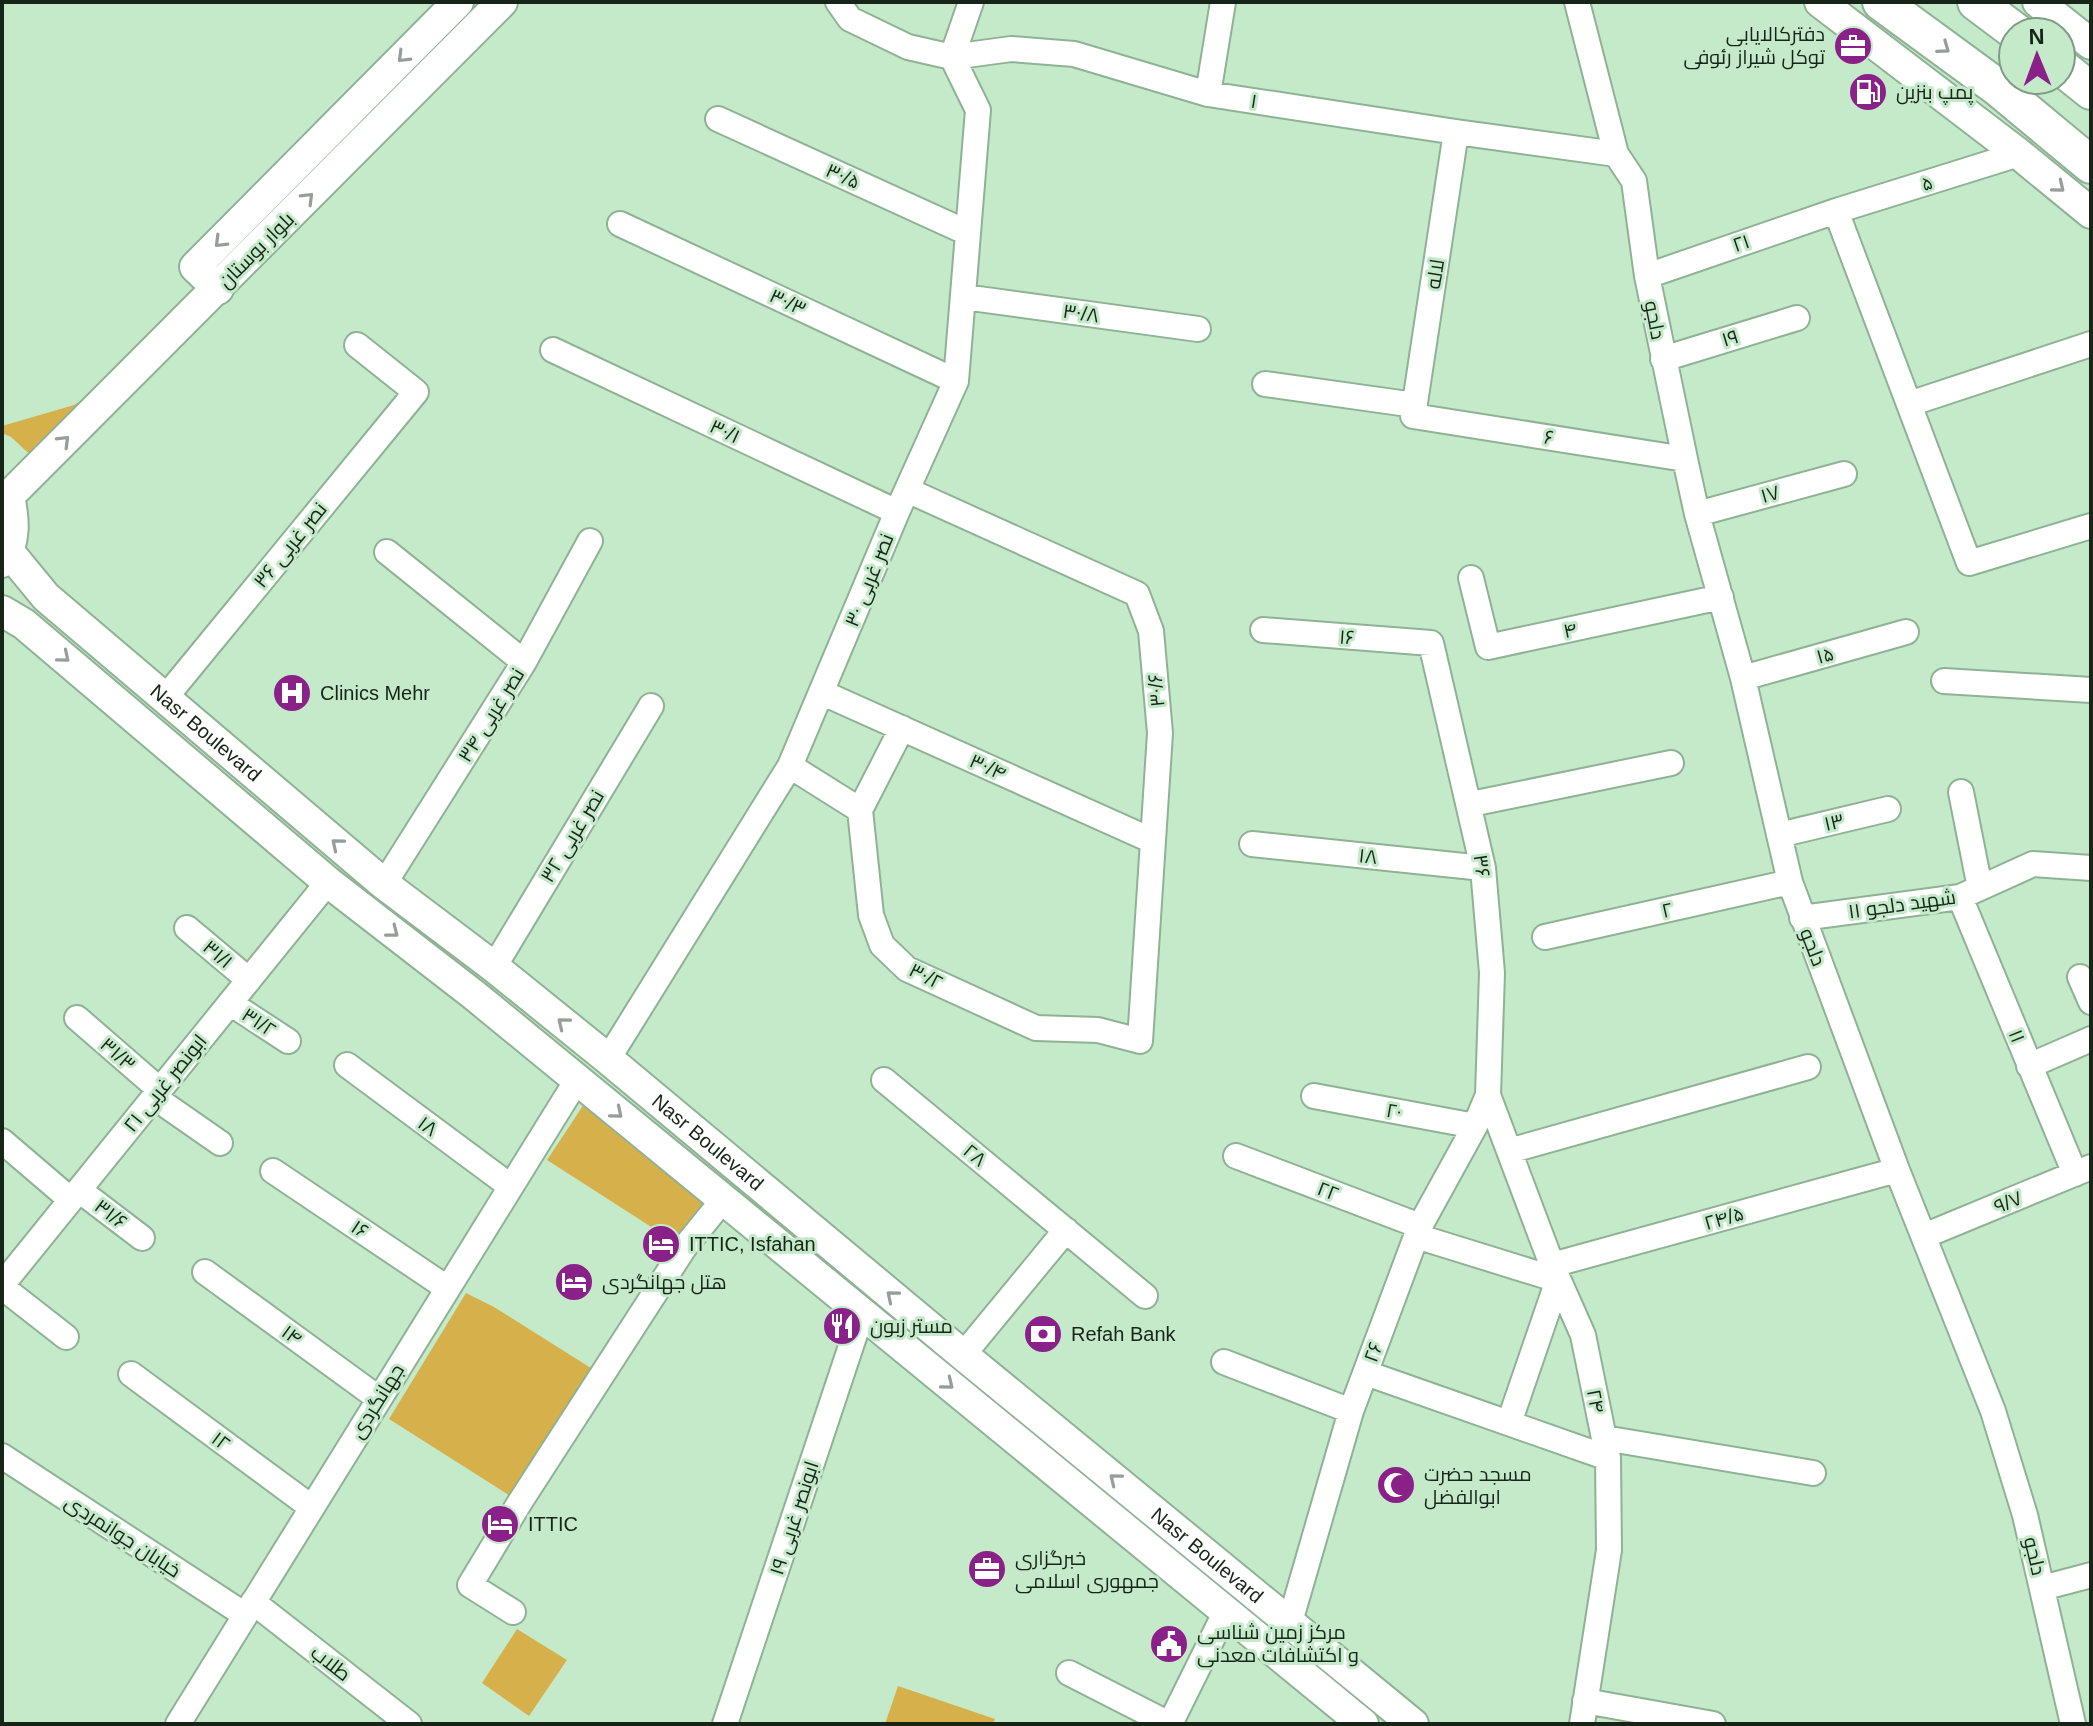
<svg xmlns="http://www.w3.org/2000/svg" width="2093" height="1726" font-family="Arial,Cairo,sans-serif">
<rect width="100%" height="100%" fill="#c5eaca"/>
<path fill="#d6b14b" d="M 104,387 L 38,462 L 11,437 L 2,433 L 2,426 L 74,405 Z
M 592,1092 L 723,1200 L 684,1248 L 547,1160 Z
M 466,1293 L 494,1307 L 602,1375 L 520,1502 L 389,1419 Z
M 517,1629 L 567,1660 L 529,1716 L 482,1683 Z
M 898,1686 L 995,1719 L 993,1724 L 885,1724 Z"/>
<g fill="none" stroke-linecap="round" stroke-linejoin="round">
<g stroke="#8fb294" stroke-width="28">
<path id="minor" d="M 838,2 L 850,19 L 908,47 L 952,57 L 1011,49 L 1074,54 L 1208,94 L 1456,132 L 1616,154
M 1577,2 L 1616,154 L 1634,181 L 1647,276 L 1685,459 L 1697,514 L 1743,678 L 1790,882 L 1897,1170 L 1993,1411 L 2025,1515 L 2073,1724
M 952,57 L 971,2
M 1208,94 L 1223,2
M 718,119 L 968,233
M 1456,132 L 1413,416 L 1685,459
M 1836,211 L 1969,563 L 2091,526
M 620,224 L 956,381
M 1647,276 L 1836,211 L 2019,154
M 964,297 L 1198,329
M 553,350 L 897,512
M 1663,359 L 1797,318
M 1265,384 L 1415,405
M 1909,404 L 2091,344
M 1697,514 L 1844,474
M 387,552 L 524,662
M 1471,578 L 1488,647 L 1721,597
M 1263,630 L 1431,643 L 1483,868 L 1492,973 L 1488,1095 L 1475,1126 L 1420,1226 L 1351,1411 L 1290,1622
M 1743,678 L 1906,632
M 1944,681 L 2091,690
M 823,693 L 1153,841
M 165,698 L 416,392 L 357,345
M 790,766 L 860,810 L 871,915 L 882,945 L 907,969 L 1036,1028 L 1098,1030 L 1140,1041 L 1160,733 L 1151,631 L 1137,594 L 907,490
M 1961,792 L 1980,888
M 1471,804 L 1671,763
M 860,810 L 902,728
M 1779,835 L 1888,809
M 1252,844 L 1483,868
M 384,884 L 524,662 L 590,541
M 1960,897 L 2075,1174
M 1802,918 L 1960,897 L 2033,864 L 2091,868
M 187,928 L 249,980
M 1545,937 L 1790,882
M 494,967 L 651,706
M 2080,977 L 2091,1002
M 230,1003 L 288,1041
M 77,1018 L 160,1090
M 608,1059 L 790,766 L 897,512 L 956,381 L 978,110 L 952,57
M 347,1065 L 510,1186
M 2029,1066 L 2091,1039
M 884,1080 L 1145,1296
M 1488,1095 L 1552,1265 L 1583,1335 L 1608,1458 L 1609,1550 L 1582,1724
M 1314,1096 L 1475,1126
M 154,1097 L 220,1143
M 2,1141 L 71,1200
M 1509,1151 L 1808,1067
M 1236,1156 L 1420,1226
M 273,1171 L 447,1288
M 79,1190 L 142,1238
M 1416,1236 L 1558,1280 L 1509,1423
M 1924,1236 L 2091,1167
M 1552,1265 L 1897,1170
M 205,1272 L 378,1398
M 2,1285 L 328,882
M 2,1287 L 66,1337
M 963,1355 L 1066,1230
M 1224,1362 L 1351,1411
M 1366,1373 L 1608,1458
M 131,1374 L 311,1507
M 1604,1438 L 1813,1473
M 2,1456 L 245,1615
M 2042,1588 L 2091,1575
M 253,1602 L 409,1724
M 513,1612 L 470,1585 L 520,1502 L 684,1248 L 723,1200
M 1069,1673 L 1169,1724
M 1585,1701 L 1713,1724
M 178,1724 L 577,1080
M 725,1724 L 862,1313
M 1170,1724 L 1226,1611"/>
</g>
<g stroke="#8fb294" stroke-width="34">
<g id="major">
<path d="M 1820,2 L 2019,154 L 2091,213"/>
<path d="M 2038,2 L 2091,44"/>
<path d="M 218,289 L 195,267 L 458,2"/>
<path id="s1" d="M 9,552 L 46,597 L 384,884 L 494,967 L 608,1059 L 963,1355 L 1413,1724"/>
<path d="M 2,562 C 16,541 14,520 9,496 L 502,2"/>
<path d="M 2,611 L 24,624 L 328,882 L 474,995 L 1363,1724"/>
</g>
</g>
<g stroke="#8fb294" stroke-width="40">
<path id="highway" d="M 1881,2 L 1997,87 L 2091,165
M 1976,2 L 2016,32
M 2061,67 L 2091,91"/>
</g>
<use href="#minor" stroke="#fff" stroke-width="24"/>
<use href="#major" stroke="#fff" stroke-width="30"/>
<use href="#highway" stroke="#fff" stroke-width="36"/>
</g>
<defs><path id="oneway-chevron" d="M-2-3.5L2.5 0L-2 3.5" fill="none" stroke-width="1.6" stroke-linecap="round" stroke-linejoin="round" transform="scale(2)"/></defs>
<g stroke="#979d98">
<use href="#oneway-chevron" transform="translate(1944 48) rotate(36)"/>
<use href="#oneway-chevron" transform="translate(403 57) rotate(135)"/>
<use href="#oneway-chevron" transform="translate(2059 187) rotate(39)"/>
<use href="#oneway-chevron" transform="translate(308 198) rotate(-45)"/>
<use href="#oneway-chevron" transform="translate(220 242) rotate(135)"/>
<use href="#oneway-chevron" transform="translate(64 441) rotate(-45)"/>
<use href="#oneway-chevron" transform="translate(64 657) rotate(40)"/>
<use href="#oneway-chevron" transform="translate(337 844) rotate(-140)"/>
<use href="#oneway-chevron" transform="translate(393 932) rotate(38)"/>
<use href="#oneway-chevron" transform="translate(563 1023) rotate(-141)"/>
<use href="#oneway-chevron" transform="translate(617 1113) rotate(40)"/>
<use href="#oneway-chevron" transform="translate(892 1296) rotate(-140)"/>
<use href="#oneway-chevron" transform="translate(948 1384) rotate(39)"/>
<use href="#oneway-chevron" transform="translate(1115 1479) rotate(-141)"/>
</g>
<defs>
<g id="office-disc" transform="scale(2)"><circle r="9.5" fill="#8a2188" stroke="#c5eaca"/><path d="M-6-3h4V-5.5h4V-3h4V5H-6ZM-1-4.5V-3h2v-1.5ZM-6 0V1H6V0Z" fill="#fff"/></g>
<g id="fuel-disc" transform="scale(2)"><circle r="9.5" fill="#8a2188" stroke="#c5eaca"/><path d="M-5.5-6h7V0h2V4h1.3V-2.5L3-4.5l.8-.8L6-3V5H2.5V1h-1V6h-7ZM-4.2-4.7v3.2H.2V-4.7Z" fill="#fff"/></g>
<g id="hospital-disc" transform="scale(2)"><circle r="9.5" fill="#8a2188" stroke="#c5eaca"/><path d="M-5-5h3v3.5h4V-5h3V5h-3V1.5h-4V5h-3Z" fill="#fff"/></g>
<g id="hotel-disc" transform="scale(2)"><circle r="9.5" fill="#8a2188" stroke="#c5eaca"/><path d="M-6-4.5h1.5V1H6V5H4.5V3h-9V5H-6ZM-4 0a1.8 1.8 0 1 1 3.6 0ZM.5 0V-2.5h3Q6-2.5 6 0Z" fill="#fff"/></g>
<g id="restaurant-disc" transform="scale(2)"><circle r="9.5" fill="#8a2188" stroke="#c5eaca"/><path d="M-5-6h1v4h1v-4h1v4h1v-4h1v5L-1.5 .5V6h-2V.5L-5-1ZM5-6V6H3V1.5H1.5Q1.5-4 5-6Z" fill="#fff"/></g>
<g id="bank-disc" transform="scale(2)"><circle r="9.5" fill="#8a2188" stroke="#c5eaca"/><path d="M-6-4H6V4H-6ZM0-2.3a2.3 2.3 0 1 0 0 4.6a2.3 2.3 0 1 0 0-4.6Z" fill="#fff"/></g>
<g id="mosque-disc" transform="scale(2)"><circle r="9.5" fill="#8a2188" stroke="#c5eaca"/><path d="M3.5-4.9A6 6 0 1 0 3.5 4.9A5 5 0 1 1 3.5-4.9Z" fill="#fff"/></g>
<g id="civic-disc" transform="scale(2)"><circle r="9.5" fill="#8a2188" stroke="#c5eaca"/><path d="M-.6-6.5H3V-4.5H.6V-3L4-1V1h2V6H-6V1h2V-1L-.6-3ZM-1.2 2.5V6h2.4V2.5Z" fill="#fff"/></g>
</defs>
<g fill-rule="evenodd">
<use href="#office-disc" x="1853" y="46"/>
<use href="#fuel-disc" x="1868" y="92"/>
<use href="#hospital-disc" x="292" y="693"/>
<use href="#hotel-disc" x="661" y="1244"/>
<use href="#hotel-disc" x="574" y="1282"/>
<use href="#restaurant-disc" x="842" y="1326"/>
<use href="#bank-disc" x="1043" y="1334"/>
<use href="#mosque-disc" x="1396" y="1485"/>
<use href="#hotel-disc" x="500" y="1524"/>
<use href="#office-disc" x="987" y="1569"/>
<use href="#civic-disc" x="1169" y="1644"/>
</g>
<g text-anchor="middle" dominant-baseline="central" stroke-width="6" stroke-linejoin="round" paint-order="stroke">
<g font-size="20" fill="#172519" stroke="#c5eaca" text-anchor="start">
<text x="1825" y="34" text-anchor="end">دفترکالایابی<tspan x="1825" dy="23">توکل شیراز رئوفی</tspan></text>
<text x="1896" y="92">پمپ بنزین</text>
<text x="320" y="693">Clinics Mehr</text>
<text x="689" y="1244">ITTIC, Isfahan</text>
<text x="602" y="1282">هتل جهانگردی</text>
<text x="870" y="1326">مستر زبون</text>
<text x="1071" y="1334">Refah Bank</text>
<text x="1424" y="1474">مسجد حضرت<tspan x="1424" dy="23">ابوالفضل</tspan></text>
<text x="528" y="1524">ITTIC</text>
<text x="1015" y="1558">خبرگزاری<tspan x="1015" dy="23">جمهوری اسلامی</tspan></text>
<text x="1197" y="1632">مرکز زمین شناسی<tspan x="1197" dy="23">و اکتشافات معدنی</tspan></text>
</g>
<g font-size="20" fill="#172519" stroke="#c5eaca">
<text transform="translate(1254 101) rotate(9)">۱</text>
<text transform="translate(843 176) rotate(24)">۳۰/۵</text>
<text transform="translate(1927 183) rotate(-17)">۵</text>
<text transform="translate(1741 243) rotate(-19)">۲۱</text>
<text transform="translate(256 250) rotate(-45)">بلوار بوستان</text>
<text transform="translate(1435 274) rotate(-81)">لاله</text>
<text transform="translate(788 302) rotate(25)">۳۰/۳</text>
<text transform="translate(1081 313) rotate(8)">۳۰/۸</text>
<text transform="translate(1655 320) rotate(79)">دلجو</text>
<text transform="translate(1730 338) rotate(-17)">۱۹</text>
<text transform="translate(725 431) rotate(25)">۳۰/۱</text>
<text transform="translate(1549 437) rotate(9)">۶</text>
<text transform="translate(1770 494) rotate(-16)">۱۷</text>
<text transform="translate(290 545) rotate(-51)">نصر غربی ۳۶</text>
<text transform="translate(869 580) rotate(-68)">نصر غربی ۳۰</text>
<text transform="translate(1570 630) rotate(-12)">۴</text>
<text transform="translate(1347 637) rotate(4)">۱۶</text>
<text transform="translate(1825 655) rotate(-16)">۱۵</text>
<text transform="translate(1156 690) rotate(-95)">۳۰/۶</text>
<text transform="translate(491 715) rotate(-58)">نصر غربی ۳۴</text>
<text stroke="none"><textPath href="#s1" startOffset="268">Nasr Boulevard</textPath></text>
<text transform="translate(988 767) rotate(24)">۳۰/۴</text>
<text transform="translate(1834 822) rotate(-13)">۱۳</text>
<text transform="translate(572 836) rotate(-59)">نصر غربی ۳۲</text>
<text transform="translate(1368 856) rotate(6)">۱۸</text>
<text transform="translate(1482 866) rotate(82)">۳۶</text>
<text transform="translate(1902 904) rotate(-8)">شهید دلجو ۱۱</text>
<text transform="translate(1667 910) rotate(-13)">۲</text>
<text transform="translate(1813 947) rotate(69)">دلجو</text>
<text transform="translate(218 954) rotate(40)">۳۱/۱</text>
<text transform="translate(926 976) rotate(27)">۳۰/۲</text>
<text transform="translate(259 1022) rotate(33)">۳۱/۲</text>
<text transform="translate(2017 1036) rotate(68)">۱۱</text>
<text transform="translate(118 1054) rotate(41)">۳۱/۳</text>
<text transform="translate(165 1083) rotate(-51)">ابونصر غربی ۲۱</text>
<text transform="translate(1394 1111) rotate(10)">۲۰</text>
<text transform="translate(428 1126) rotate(36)">۱۸</text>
<text stroke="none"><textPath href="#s1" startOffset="916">Nasr Boulevard</textPath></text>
<text transform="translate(975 1155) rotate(40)">۲۸</text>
<text transform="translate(1328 1191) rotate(21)">۲۲</text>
<text transform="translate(2008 1202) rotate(-22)">۹/۷</text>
<text transform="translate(111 1214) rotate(37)">۳۱/۶</text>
<text transform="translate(1724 1218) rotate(-16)">۲۴/۵</text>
<text transform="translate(360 1229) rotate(34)">۱۶</text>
<text transform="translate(292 1335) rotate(36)">۱۴</text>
<text transform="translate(1373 1352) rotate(-70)">۲۶</text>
<text transform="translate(377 1401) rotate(-58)">جهانگردی</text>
<text transform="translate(1596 1401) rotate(79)">۲۴</text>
<text transform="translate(221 1441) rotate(37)">۱۲</text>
<text transform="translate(794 1518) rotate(-72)">ابونصر غربی ۱۹</text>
<text transform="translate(123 1536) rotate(33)">خیابان جوانمردی</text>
<text stroke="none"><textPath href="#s1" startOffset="1564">Nasr Boulevard</textPath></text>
<text transform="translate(2035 1556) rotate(77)">دلجو</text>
<text transform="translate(331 1663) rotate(38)">طلاب</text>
</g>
</g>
<rect width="2093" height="1726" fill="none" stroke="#172519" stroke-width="8"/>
<g transform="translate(2037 56) rotate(359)"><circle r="38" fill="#c5eaca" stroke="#7f9b83" stroke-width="2"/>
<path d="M0-6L14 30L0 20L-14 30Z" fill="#8a2188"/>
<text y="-12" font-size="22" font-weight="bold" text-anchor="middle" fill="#172519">N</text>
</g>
</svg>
